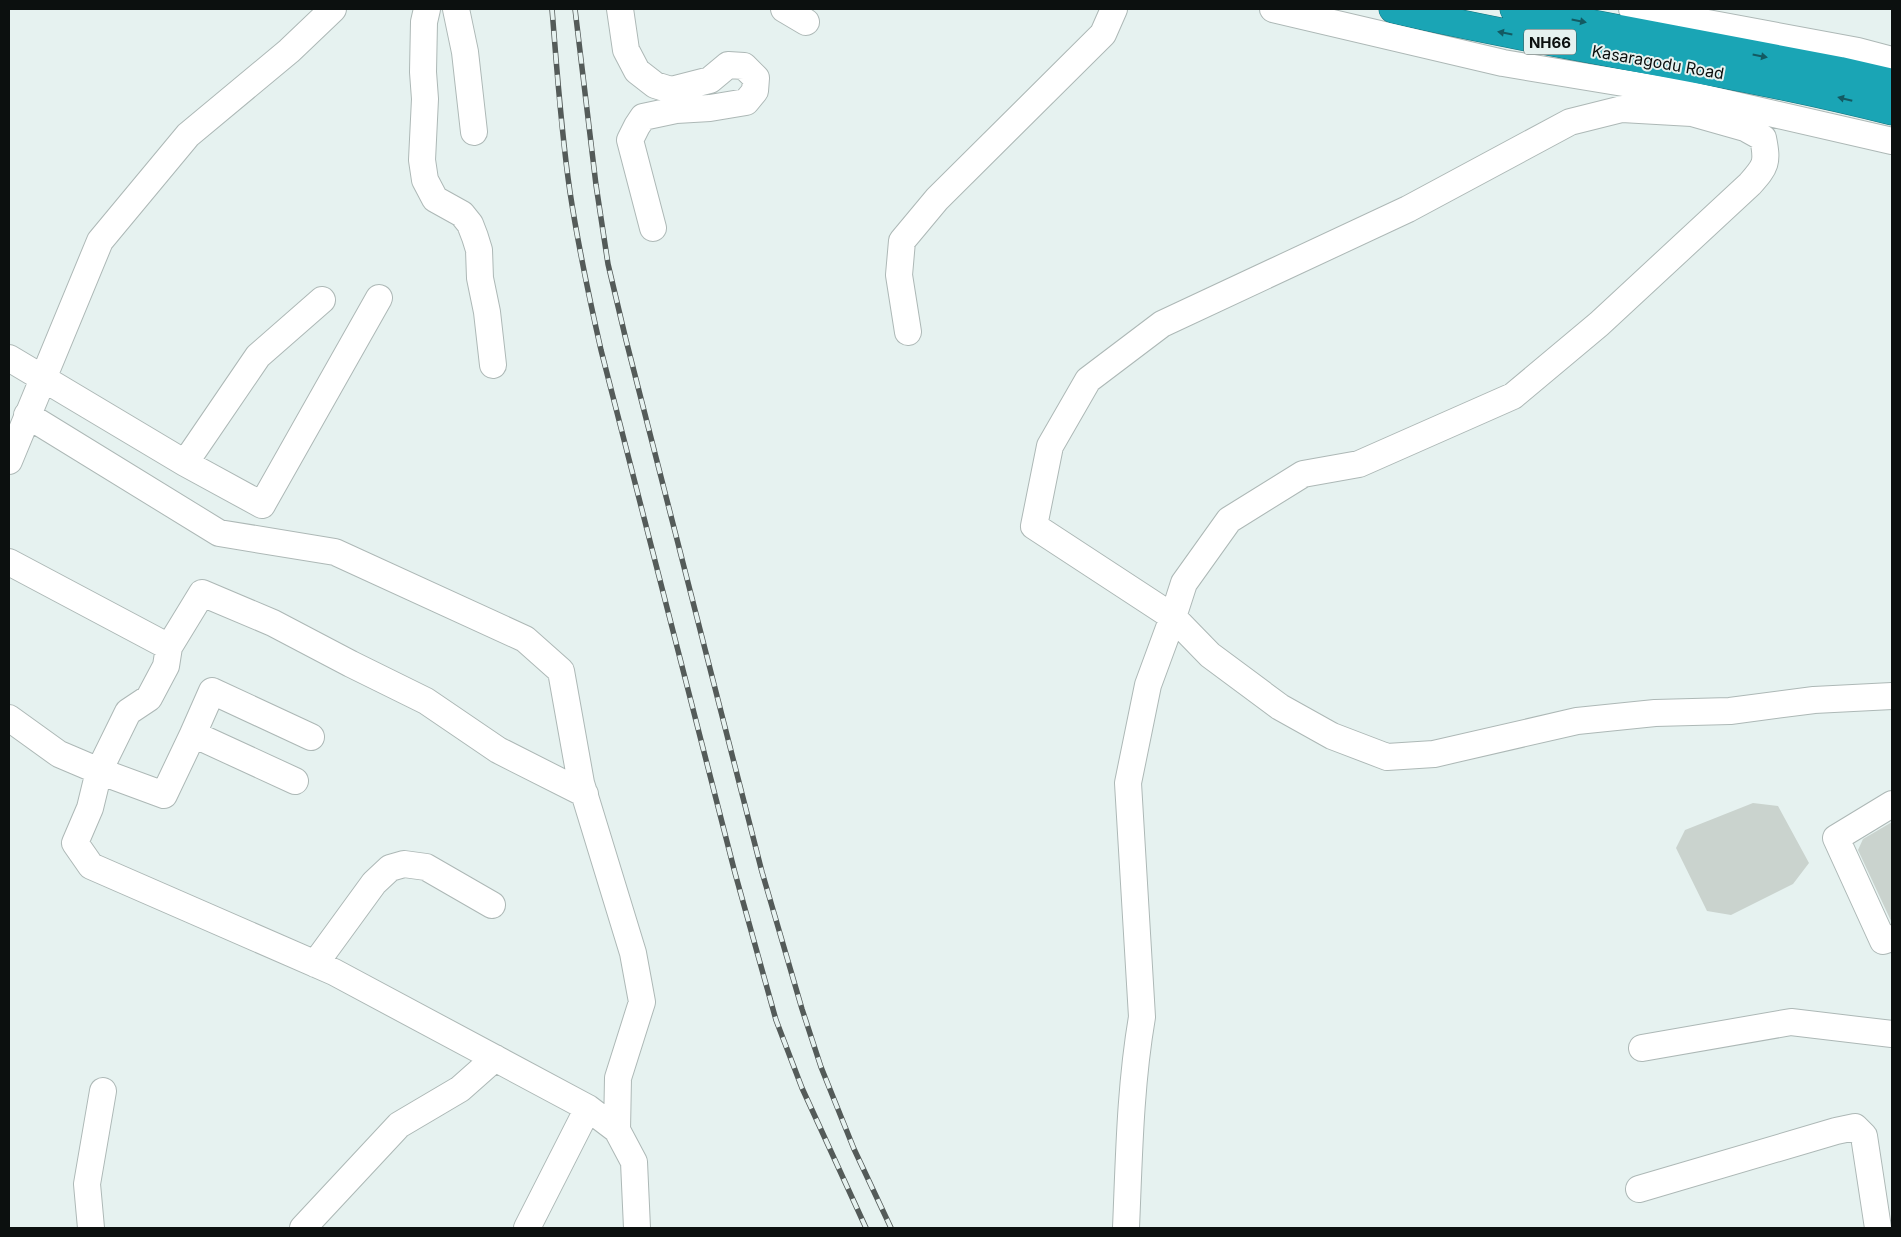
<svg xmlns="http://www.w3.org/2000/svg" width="1901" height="1237" font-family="Inter,sans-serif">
<rect width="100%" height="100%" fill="#e6f2f0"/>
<path fill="#cad3ce" d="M 1753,803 L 1778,806 L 1809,863 L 1793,884 L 1731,915 L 1707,911 L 1676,848 L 1685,830 Z
M 1892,822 L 1892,923 L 1858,850 L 1863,839 Z"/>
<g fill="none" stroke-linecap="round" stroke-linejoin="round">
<g stroke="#adb8b6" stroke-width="28">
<path id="minor" d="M 427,9 L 424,22 L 423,72 L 425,99 L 422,160 L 425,180 L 435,199 L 462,214 L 470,224 L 475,237 L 479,250 L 480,278 L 487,312 L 493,365
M 456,9 L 465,52 L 474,132
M 620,9 L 626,50 L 637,71 L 655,85 L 671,90 L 710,80 L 728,65 L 744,66 L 756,78 L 755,91 L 746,102 L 710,108 L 676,110 L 643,117 L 637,126 L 630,140 L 653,228
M 784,9 L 806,22
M 1273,9 L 1503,63 L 1678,92 L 1892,141
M 1632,9 L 1858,51 L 1892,60
M 1692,113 L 1745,128 L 1763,138 C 1768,163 1766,166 1750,184 L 1599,324 L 1513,396 L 1359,464 L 1303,474 L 1229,520 L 1184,583 L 1173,617 L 1210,655 L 1280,707 L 1332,736 L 1387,757 L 1434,754 L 1577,721 L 1655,713 L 1730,711 L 1814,700 L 1892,696
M 908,332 L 899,275 L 902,241 L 937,199 L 1103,34 L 1114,9
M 9,358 L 185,463 L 262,505 L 379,298
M 27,415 L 219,533 L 335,552 L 525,639 L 561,671 L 581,783 L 633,953 L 642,1002 L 618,1078 L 617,1130
M 9,461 L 100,241 L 188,135 L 289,51 L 333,9
M 185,463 L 258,356 L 322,300
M 9,562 L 169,647 L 202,593 L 273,623 L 351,664 L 426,701 L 498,750 L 585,794
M 169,647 L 166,666 L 149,698 L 128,712 L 99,771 L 164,795 L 193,734 L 295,781
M 9,718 L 59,754 L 99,771 L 90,808 L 75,843 L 91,866 L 334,972 L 588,1108 L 617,1130 L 634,1162 L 637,1228
M 193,734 L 212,691 L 311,737
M 1892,804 L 1836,838 L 1883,941 L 1892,938
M 315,964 L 374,883 L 390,868 L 404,864 L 426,867 L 492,905
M 1642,1048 L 1791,1022 L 1892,1034
M 1639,1189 L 1836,1131 L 1855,1127 L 1864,1136 L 1878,1228
M 91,1228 L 87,1184 L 103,1091
M 303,1228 L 399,1125 L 460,1089 L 495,1058
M 527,1228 L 588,1108
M 1126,1228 C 1129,1158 1130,1087 1142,1017 L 1128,783 L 1148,685 L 1173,617 L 1034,526 L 1050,446 L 1088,380 L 1162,324 L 1408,209 L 1570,122 L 1622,109 L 1692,113 L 1698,98"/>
</g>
<g stroke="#15717b" stroke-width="29">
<path id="highway" d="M 1393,9 C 1558,48 1727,69 1892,111
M 1514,9 L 1840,71 L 1892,83"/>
</g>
<use href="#minor" stroke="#fff" stroke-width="26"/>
<use href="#highway" stroke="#1aa5b5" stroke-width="28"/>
<g stroke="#545b59" stroke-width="5.5">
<path id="rail" d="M 552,9 C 557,70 561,131 570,192 C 578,245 589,297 601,350 L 735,873 L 776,1020 L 802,1088 L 866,1228
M 575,9 L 596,185 L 608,264 L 626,340 L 762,872 L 802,1009 L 821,1067 L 854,1149 L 891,1228"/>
</g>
<use href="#rail" stroke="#e6f2f0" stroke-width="4" stroke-dasharray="11" stroke-linecap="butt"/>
</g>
<defs><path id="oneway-solid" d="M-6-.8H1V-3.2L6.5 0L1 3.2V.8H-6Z" transform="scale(1.25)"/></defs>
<g fill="#135a62">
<use href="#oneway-solid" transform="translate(1579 21) rotate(11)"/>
<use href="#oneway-solid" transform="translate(1505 33) rotate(-169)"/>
<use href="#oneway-solid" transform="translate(1760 56) rotate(11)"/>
<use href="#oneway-solid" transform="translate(1845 99) rotate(-166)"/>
</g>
<g text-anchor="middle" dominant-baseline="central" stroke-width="4" stroke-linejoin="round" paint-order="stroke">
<rect fill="#e6f2f0" stroke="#4d5452" stroke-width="1" x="1524" y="29.5" width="52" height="25" rx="4"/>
<g font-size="15" font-weight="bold" fill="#0c100f">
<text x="1550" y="42">NH66</text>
</g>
<g font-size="16" fill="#0c100f" stroke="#e6f2f0">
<text transform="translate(1658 62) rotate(10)">Kasaragodu Road</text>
</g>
</g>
<rect width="1901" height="1237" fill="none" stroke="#0c100f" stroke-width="20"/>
</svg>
